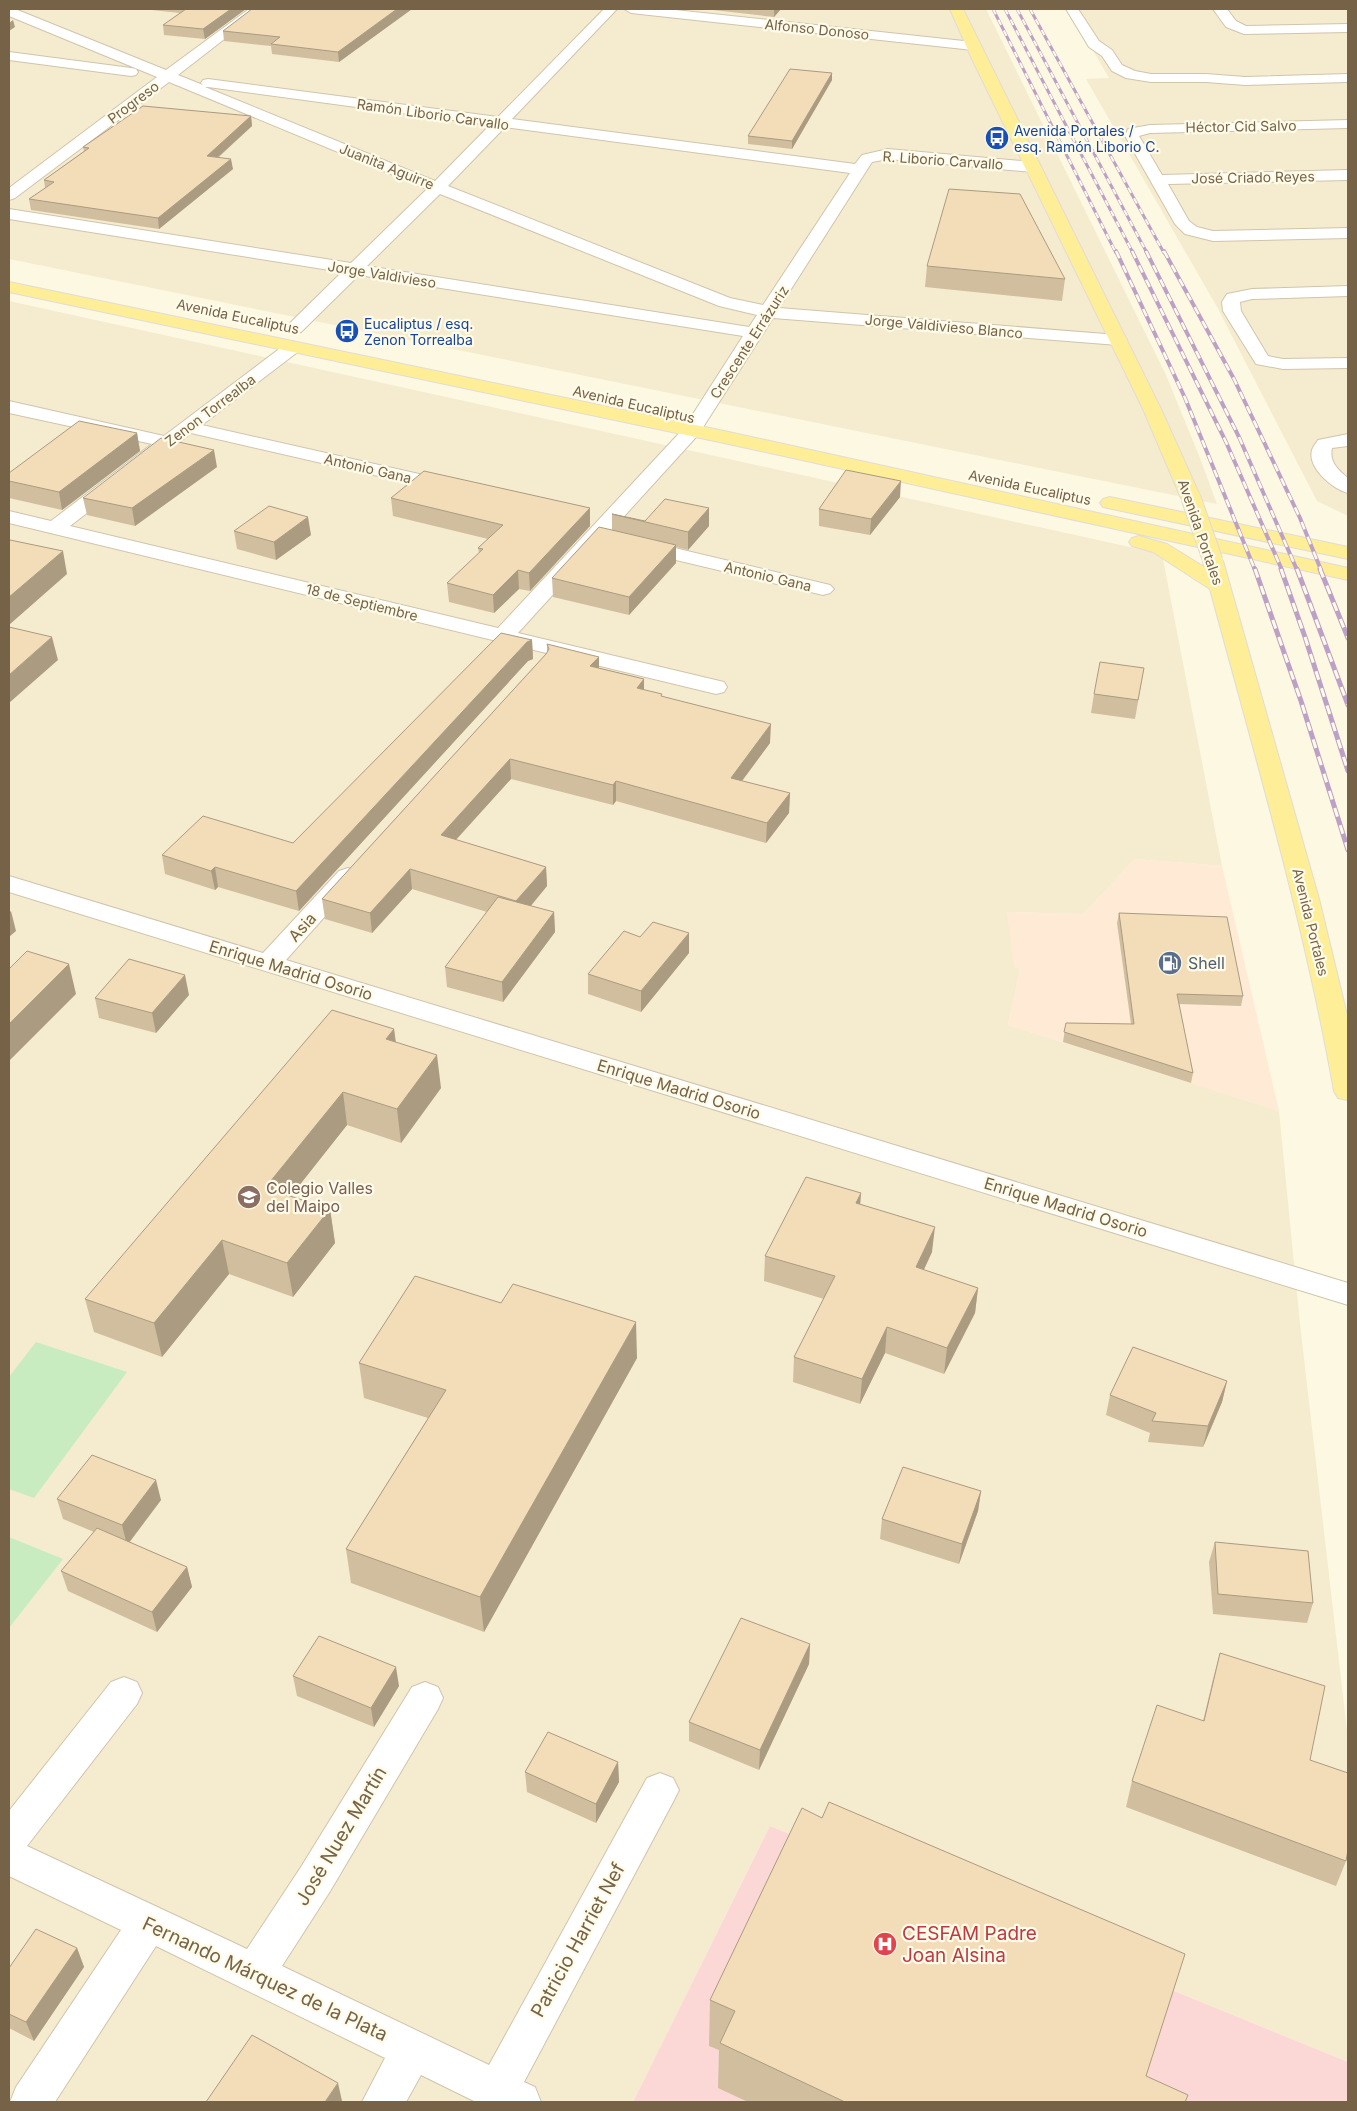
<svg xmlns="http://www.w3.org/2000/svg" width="1357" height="2111" font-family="Inter,sans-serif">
<rect width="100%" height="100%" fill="#fdf8e2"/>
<path fill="#f5ecd0" d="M 9,9 L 986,9 L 1166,375 L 1200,458 L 1217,504 L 9,259 Z
M 1069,9 L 1348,9 L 1348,516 L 1317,501 L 1217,307 L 1086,79 L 1109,78 Z
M 9,301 L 1162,554 L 1222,866 L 1135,859 L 1083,914 L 1007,912 L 1020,969 L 1008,1025 L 1279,1111 L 1300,1324 L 1348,1739 L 1348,2062 L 770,1826 L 633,2102 L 9,2102 Z"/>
<path fill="#feead5" d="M 1135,859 L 1222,866 L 1279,1111 L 1008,1025 L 1020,969 L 1014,967 L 1007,912 L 1083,914 Z"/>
<path fill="#fbd8d5" d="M 770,1826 L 1348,2062 L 1348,2102 L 633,2102 Z"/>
<path fill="#c8ebc0" d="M 36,1342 L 127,1372 L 34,1498 L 9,1489 L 9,1377 Z
M 9,1537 L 63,1559 L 9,1628 Z"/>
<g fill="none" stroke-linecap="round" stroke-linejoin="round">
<g stroke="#d0c4ab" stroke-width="2">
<path id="minor" d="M 9,9 L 15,9 L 166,70 L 249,9 L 263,9 L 178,75 L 203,85 L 201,83 L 203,80 L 208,79 L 498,117 L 604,9 L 617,9 L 512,119 L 855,164 L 862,155 L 888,149 L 1033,162 L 1038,164 L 1041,167 L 1038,170 L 1033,172 L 888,159 L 872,162 L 779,308 L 1118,335 L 1124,336 L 1127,340 L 1124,344 L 1118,345 L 773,318 L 698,435 L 518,633 L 724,682 L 727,687 L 724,692 L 716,694 L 9,523 L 9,511 L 51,521 L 152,444 L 9,413 L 9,401 L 164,436 L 287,343 L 293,342 L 299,343 L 302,347 L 299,351 L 202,425 L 459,483 L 462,487 L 459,491 L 452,493 L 191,433 L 70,526 L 498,628 L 684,428 L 743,336 L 359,275 L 301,332 L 295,333 L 289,332 L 286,328 L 289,324 L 342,272 L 9,219 L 9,209 L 351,263 L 427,189 L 169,82 L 15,198 L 9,200 L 9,188 L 157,77 L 9,16 ZM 205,87 L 208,87 L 490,125 L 435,181 ZM 505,127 L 850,173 L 763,305 L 730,298 L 448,186 ZM 440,194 L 719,306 L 757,315 L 749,327 L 367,266 Z
M 624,9 L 666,9 L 973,42 L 980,46 L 973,50 L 631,13 Z
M 1066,9 L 1078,9 L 1099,41 L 1112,50 L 1122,65 L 1135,71 L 1151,74 L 1206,74 L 1245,77 L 1348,74 L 1348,82 L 1245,85 L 1206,82 L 1151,82 L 1126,78 L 1112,71 L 1102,56 L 1089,47 Z
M 1213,9 L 1227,9 L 1236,21 L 1246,26 L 1348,24 L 1348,32 L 1244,34 L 1226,27 Z
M 9,52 L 131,68 L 136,69 L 138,72 L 136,75 L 131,76 L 9,60 Z
M 1348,120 L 1348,128 L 1150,133 L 1139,136 L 1162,175 L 1348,170 L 1348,180 L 1168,184 L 1189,221 L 1197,227 L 1213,231 L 1348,228 L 1348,238 L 1213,241 L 1185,234 L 1175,224 L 1125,136 L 1128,129 L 1150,125 Z
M 1348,286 L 1348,296 L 1252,299 L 1240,302 L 1241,311 L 1268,356 L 1283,359 L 1348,358 L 1348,368 L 1283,369 L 1256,364 L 1223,311 L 1222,302 L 1227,294 L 1252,289 Z
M 1348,434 L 1348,446 L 1332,448 C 1329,462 1338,470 1348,478 L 1348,493 C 1333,489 1307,468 1312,450 C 1313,447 1316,443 1318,440 Z
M 641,540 L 830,585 L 834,589 L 830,593 L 823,595 L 634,550 L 631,546 L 634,542 Z
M 348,868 L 357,871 L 361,876 L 286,960 L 1348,1283 L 1348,1305 L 9,892 L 9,876 L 263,953 L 339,871 Z
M 124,1677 L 137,1682 L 142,1693 L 137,1704 L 27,1846 L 247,1949 L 301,1867 L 412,1687 L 425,1682 L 438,1687 L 443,1698 L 438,1709 L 329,1893 L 282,1966 L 489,2065 L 647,1778 L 660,1773 L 673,1778 L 679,1790 L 673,1802 L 524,2082 L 535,2087 L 541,2102 L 476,2102 L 421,2075 L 406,2102 L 362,2102 L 385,2058 L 156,1946 L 55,2102 L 10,2102 L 16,2087 L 121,1930 L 9,1876 L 9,1811 L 111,1682 Z"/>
</g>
<g stroke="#e1dcd7" stroke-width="2">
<path id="major" d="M 950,9 L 963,9 L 1161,409 L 1201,498 L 1198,502 L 1191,504 L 1184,502 L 1181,498 L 1143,409 L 972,59 Z
M 9,282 L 724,431 L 1348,568 L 1348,580 L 724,443 L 9,292 Z
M 1110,497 L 1348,547 L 1348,559 L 1103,507 L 1100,503 L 1103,499 Z
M 1139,536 L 1167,544 L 1204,567 L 1203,561 L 1206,557 L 1213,555 L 1220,557 L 1223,561 L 1319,899 L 1348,1019 L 1348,1100 L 1338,1098 L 1334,1091 C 1304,921 1255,756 1210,589 L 1153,552 L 1132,546 L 1129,542 L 1132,538 Z"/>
</g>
<use href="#minor" fill="#fff" fill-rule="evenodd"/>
<use href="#major" fill="#feee98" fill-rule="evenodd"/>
<g stroke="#bda0c6" stroke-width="3">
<path id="rail-far2" d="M 993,9 L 1116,253
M 1005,9 L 1133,253
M 1017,9 L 1147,253
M 1030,9 L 1164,253"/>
</g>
<g stroke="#bda0c6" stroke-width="4">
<path id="rail-far1" d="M 1116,251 L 1185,398 L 1255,570
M 1132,251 L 1226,442 L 1282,570
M 1146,251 L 1239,437 L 1297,570
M 1164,251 L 1234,379 L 1300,518 L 1321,570"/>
</g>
<g stroke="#bda0c6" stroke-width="5">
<path id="rail" d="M 1255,569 L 1301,701 L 1348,850
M 1281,569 L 1305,637 L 1348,771
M 1297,569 L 1348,705
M 1320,569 L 1348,638"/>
</g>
<use href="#rail-far2" stroke="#fffbe9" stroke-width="2" stroke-dasharray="6" stroke-linecap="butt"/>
<use href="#rail-far1" stroke="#fffbe9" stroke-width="2.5" stroke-dasharray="8" stroke-linecap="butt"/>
<use href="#rail" stroke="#fffbe9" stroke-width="3" stroke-dasharray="9" stroke-linecap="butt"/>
<g stroke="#e1dcd7" stroke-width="21" stroke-linecap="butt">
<path id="major-bridge" d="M 1191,498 L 1213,561"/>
</g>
<use href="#major-bridge" stroke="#feee98" stroke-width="19"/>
</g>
<path fill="#d1be9e" d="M 142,9 L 246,9 L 205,39 L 164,35 L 163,25 L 180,13 Z
M 412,9 L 339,62 L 272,54 L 271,46 L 224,41 L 223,31 Z
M 704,9 L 781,9 L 774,17 Z
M 832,73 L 832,80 L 792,149 L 748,144 L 748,136 Z
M 251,116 L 252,126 L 219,157 L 233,169 L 159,229 L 31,210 L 29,199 L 45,188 L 44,180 L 84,151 L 83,147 Z
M 927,266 L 1065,279 L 1062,301 L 925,287 Z
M 137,433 L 140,451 L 62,510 L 9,498 L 9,473 Z
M 217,467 L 135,526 L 87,515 L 83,498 Z
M 900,497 L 870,535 L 819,526 L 819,509 Z
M 391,498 L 590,508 L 590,526 L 530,591 L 519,589 L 494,613 L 449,602 L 447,583 L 479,553 L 478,548 L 488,539 L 393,516 Z
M 612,514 L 645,521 L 709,526 L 688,550 L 676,547 L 676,563 L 629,615 L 553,597 L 552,578 L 612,530 Z
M 234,531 L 311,535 L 276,560 L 237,549 Z
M 532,640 L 533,659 L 528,661 L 299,911 L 218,887 L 215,890 L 165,874 L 162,855 L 293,843 Z
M 547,644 L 599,668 L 644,679 L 644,690 L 770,743 L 742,781 L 790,793 L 789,813 L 766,843 L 616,801 L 613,805 L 511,779 L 456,840 L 546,867 L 547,886 L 531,906 L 554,912 L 555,932 L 503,1002 L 447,987 L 445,967 L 487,912 L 412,889 L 372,933 L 325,919 L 322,899 L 546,654 L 547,652 Z
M 1144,668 L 1135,719 L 1091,713 L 1094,694 Z
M 1119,913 L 1243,996 L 1241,1006 L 1179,1004 L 1193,1073 L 1191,1083 L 1063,1042 L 1066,1023 L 1131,1024 L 1117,923 Z
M 689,953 L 641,1012 L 588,994 L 588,974 Z
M 189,995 L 156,1033 L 99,1018 L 95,998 Z
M 394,1029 L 396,1042 L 441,1088 L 401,1143 L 347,1125 L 291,1196 L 330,1209 L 335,1243 L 293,1297 L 229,1274 L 162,1357 L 94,1332 L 85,1299 Z
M 861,1193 L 860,1205 L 932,1252 L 924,1270 L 978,1288 L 975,1313 L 944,1374 L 885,1353 L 860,1404 L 793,1382 L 794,1357 L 824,1299 L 764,1281 L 765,1256 Z
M 637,1358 L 484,1632 L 351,1583 L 346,1549 L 428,1418 L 364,1398 L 359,1363 Z
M 1227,1381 L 1222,1402 L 1203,1447 L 1148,1442 L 1150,1433 L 1106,1415 L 1110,1395 Z
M 981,1491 L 978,1511 L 959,1564 L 880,1539 L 882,1519 Z
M 57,1499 L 161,1500 L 130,1542 L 187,1567 L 192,1587 L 157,1632 L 68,1591 L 61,1571 L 94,1532 L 63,1519 Z
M 1215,1542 L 1313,1603 L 1307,1623 L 1213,1614 L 1209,1562 Z
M 810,1644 L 809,1664 L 759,1770 L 689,1741 L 689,1722 Z
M 1220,1653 L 1310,1760 L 1346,1861 L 1336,1886 L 1126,1807 L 1132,1781 L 1203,1721 L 1213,1679 Z
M 293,1676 L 399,1686 L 374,1727 L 297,1696 Z
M 618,1762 L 619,1782 L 596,1823 L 527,1792 L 525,1772 Z
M 77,1948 L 84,1967 L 34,2041 L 9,2028 L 9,1968 Z
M 710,2000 L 1146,2076 L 1185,2102 L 748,2102 L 718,2088 L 719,2050 L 709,2046 Z"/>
<path fill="#aa9b81" d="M 231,9 L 246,9 L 205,39 L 203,29 Z
M 397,9 L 412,9 L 339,62 L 338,52 Z
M 774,9 L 781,9 L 774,17 Z
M 13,20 L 15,27 L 9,31 L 9,23 Z
M 832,73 L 832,80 L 792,149 L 792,141 Z
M 251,116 L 252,126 L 208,166 L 207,156 Z
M 231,159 L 233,169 L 159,229 L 158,218 Z
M 137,433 L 140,451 L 62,510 L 59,492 Z
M 214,450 L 217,467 L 135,526 L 132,508 Z
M 901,481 L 900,497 L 870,535 L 871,519 Z
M 590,508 L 590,526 L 530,591 L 529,573 Z
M 709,508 L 709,526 L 688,550 L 688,532 Z
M 308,517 L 311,535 L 276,560 L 274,542 Z
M 676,545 L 676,563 L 629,615 L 629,597 Z
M 63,551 L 67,574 L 9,625 L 9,597 Z
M 518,570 L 519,589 L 494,613 L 493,595 Z
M 52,637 L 58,660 L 9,703 L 9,675 Z
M 532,640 L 533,659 L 528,661 L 299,911 L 296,891 L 527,642 Z
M 599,657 L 599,676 L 590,666 Z
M 644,679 L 644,698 L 637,688 Z
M 771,724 L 770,743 L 730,797 L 731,778 Z
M 510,759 L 511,779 L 442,855 L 441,835 Z
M 616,781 L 616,801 L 613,805 L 613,785 Z
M 790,793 L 789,813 L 766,843 L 767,823 Z
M 215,867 L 218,887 L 215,890 L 211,871 Z
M 546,867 L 547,886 L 518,921 L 516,901 Z
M 410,869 L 412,889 L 372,933 L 370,913 Z
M 11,911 L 16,931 L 9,937 L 9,913 Z
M 554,912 L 555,932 L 503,1002 L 502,982 Z
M 689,933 L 689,953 L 641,1012 L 641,991 Z
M 69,964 L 76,994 L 9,1061 L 9,1024 Z
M 185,975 L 189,995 L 156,1033 L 152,1013 Z
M 394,1029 L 398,1062 L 386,1039 Z
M 437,1055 L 441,1088 L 401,1143 L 397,1109 Z
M 343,1092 L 347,1125 L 271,1221 L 265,1188 Z
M 861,1193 L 859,1218 L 856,1203 Z
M 330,1209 L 335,1243 L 293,1297 L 287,1263 Z
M 935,1227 L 932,1252 L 913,1292 L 916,1267 Z
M 222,1240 L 229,1274 L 162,1357 L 154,1323 Z
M 978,1288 L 975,1313 L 944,1374 L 947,1348 Z
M 636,1322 L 637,1358 L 484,1632 L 480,1597 Z
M 887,1327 L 885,1353 L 860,1404 L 862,1379 Z
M 1227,1381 L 1222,1402 L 1203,1447 L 1208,1426 Z
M 156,1480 L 161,1500 L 127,1545 L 122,1525 Z
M 981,1491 L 978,1511 L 959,1564 L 962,1544 Z
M 187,1567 L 192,1587 L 157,1632 L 152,1612 Z
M 810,1644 L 809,1664 L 759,1770 L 760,1750 Z
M 396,1667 L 399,1686 L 374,1727 L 371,1708 Z
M 618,1762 L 619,1782 L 596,1823 L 596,1804 Z
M 77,1948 L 84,1967 L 34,2041 L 26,2022 Z
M 338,2083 L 342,2101 L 341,2102 L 325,2102 Z"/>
<path fill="#f3ddb8" stroke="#aa9b81" d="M 186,9 L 231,9 L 203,29 L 163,25 Z
M 252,9 L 397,9 L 338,52 L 271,44 L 280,37 L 223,31 Z
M 790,69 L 832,73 L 792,141 L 748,136 Z
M 143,106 L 251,116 L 207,156 L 231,159 L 158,218 L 29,199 L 54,182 L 44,180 L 89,148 L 83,147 Z
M 949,189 L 1020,194 L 1065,279 L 927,266 Z
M 79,421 L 137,433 L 59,492 L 9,481 L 9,473 Z
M 161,438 L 214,450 L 132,508 L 83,498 Z
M 846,470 L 901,481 L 871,519 L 819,509 Z
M 424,471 L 590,508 L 529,573 L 518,570 L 493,595 L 447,583 L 483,549 L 478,548 L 503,525 L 391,498 Z
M 665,499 L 709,508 L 688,532 L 612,514 L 645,521 Z
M 269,506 L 308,517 L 274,542 L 234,531 Z
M 599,527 L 676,545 L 629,597 L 552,578 Z
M 10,540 L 63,551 L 9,597 L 9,541 Z
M 9,627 L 52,637 L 9,675 Z
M 501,633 L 532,640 L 527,642 L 296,891 L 215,867 L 211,871 L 162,855 L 203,816 L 293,843 Z
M 547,644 L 599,657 L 590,666 L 644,679 L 637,688 L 662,694 L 661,696 L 771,724 L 731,778 L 790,793 L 767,823 L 616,781 L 613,785 L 510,759 L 441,835 L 546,867 L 516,901 L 410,869 L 370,913 L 322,899 L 546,654 L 549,649 Z
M 1100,662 L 1144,668 L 1138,700 L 1094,694 Z
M 498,897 L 554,912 L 502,982 L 445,967 Z
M 1119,913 L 1227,917 L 1243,996 L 1177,994 L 1193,1073 L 1064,1032 L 1066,1023 L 1134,1024 Z
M 653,922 L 689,933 L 641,991 L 588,974 L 624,931 L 640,937 Z
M 27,951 L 69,964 L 9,1024 L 9,969 Z
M 129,959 L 185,975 L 152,1013 L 95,998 Z
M 332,1010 L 394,1029 L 386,1039 L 437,1055 L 397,1109 L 343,1092 L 265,1188 L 330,1209 L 287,1263 L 222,1240 L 154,1323 L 85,1299 Z
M 806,1177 L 861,1193 L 856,1203 L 935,1227 L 916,1267 L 978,1288 L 947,1348 L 887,1327 L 862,1379 L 794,1357 L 835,1276 L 765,1256 Z
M 415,1276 L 501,1303 L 513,1284 L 636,1322 L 480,1597 L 346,1549 L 446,1390 L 359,1363 Z
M 1133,1347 L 1227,1381 L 1208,1426 L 1152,1421 L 1156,1413 L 1110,1395 Z
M 92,1455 L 156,1480 L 122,1525 L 57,1499 Z
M 903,1467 L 981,1491 L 962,1544 L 882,1519 Z
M 97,1528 L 187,1567 L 152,1612 L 61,1571 Z
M 1215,1542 L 1308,1551 L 1313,1603 L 1218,1594 Z
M 741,1618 L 810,1644 L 760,1750 L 689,1722 Z
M 319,1636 L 396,1667 L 371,1708 L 293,1676 Z
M 1220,1653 L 1325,1686 L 1310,1760 L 1348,1773 L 1348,1850 L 1346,1861 L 1132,1781 L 1157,1705 L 1204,1721 Z
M 548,1732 L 618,1762 L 596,1804 L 525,1772 Z
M 829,1802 L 1185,1954 L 1146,2076 L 1188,2095 L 1185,2102 L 845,2102 L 720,2043 L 735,2011 L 710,2000 L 802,1808 L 822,1818 Z
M 36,1929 L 77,1948 L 26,2022 L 9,2014 L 9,1968 Z
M 252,2035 L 338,2083 L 325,2102 L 206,2102 Z"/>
<defs>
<g id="bus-disc" transform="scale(1.25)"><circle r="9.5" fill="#1a4fb4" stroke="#fffbe9"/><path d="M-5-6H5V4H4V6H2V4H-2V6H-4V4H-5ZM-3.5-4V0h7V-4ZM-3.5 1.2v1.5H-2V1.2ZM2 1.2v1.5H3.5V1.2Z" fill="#fff"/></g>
<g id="fuel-disc" transform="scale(1.25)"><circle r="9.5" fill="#5c6f8a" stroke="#fffbe9"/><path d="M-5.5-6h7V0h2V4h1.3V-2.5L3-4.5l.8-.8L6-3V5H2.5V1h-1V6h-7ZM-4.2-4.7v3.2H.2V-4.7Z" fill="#fff"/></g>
<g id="school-disc" transform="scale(1.25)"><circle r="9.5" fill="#8d6e63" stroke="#fffbe9"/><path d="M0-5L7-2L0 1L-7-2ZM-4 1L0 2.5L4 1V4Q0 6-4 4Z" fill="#fff"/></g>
<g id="hospital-disc" transform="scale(1.25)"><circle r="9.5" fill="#e0444e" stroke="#fffbe9"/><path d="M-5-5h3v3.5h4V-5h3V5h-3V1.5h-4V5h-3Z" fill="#fff"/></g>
</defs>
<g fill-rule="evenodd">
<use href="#bus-disc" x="997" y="138"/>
<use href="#bus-disc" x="347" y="331"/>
<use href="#fuel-disc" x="1170" y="963"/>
<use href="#school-disc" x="249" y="1197"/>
<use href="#hospital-disc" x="885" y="1944"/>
</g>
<g text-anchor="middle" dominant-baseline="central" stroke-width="4.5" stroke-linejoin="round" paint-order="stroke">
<g font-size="14" fill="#756247" stroke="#fffbe9">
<text transform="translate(817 29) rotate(6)">Alfonso Donoso</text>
<text transform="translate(133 102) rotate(-37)">Progreso</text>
<text transform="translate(433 114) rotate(8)">Ramón Liborio Carvallo</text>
<text transform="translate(1241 126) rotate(-1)">Héctor Cid Salvo</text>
<text transform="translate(943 160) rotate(4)">R. Liborio Carvallo</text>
<text transform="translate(387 166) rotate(22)">Juanita Aguirre</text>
<text transform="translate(1253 177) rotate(-1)">José Criado Reyes</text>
<text transform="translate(382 274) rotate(9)">Jorge Valdivieso</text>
<text transform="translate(238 316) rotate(12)">Avenida Eucaliptus</text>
<text transform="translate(944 326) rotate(5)">Jorge Valdivieso Blanco</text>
<text transform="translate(749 342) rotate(-57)">Crescente Errázuriz</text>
<text transform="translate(634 404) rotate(13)">Avenida Eucaliptus</text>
<text transform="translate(210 410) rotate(-37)">Zenon Torrealba</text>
<text transform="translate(368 468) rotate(13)">Antonio Gana</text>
<text transform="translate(1030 487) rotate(12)">Avenida Eucaliptus</text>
<text transform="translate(1201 532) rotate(71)">Avenida Portales</text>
<text transform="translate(768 576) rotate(13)">Antonio Gana</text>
<text transform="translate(362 602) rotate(14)">18 de Septiembre</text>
<text transform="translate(1311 922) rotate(76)">Avenida Portales</text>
</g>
<g font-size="14" fill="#164399" stroke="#fffbe9" text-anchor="start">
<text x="1014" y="130">Avenida Portales /<tspan x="1014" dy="16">esq. Ramón Liborio C.</tspan></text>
<text x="364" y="323">Eucaliptus / esq.<tspan x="364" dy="16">Zenon Torrealba</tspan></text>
</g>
<g font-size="16" fill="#756247" stroke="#fffbe9">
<text transform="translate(302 927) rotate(-48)">Asia</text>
<text transform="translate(291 970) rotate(17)">Enrique Madrid Osorio</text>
<text transform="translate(679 1089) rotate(17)">Enrique Madrid Osorio</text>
<text transform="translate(1066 1207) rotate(17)">Enrique Madrid Osorio</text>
</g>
<g font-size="16" fill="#4e5e75" stroke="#fffbe9" text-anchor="start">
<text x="1188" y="963">Shell</text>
</g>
<g font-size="16" fill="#785e54" stroke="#fffbe9" text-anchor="start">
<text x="266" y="1188">Colegio Valles<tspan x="266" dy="18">del Maipo</tspan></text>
</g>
<g font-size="19" fill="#756247" stroke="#fffbe9">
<text transform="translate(341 1836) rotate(-59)">José Nuez Martín</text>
<text transform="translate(578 1940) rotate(-61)">Patricio Harriet Nef</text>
<text transform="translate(265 1979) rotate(25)">Fernando Márquez de la Plata</text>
</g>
<g font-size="19" fill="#be3a42" stroke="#fffbe9" text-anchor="start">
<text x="902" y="1933">CESFAM Padre<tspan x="902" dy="22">Joan Alsina</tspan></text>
</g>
</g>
<rect width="1357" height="2111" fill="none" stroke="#756247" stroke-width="20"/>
</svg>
